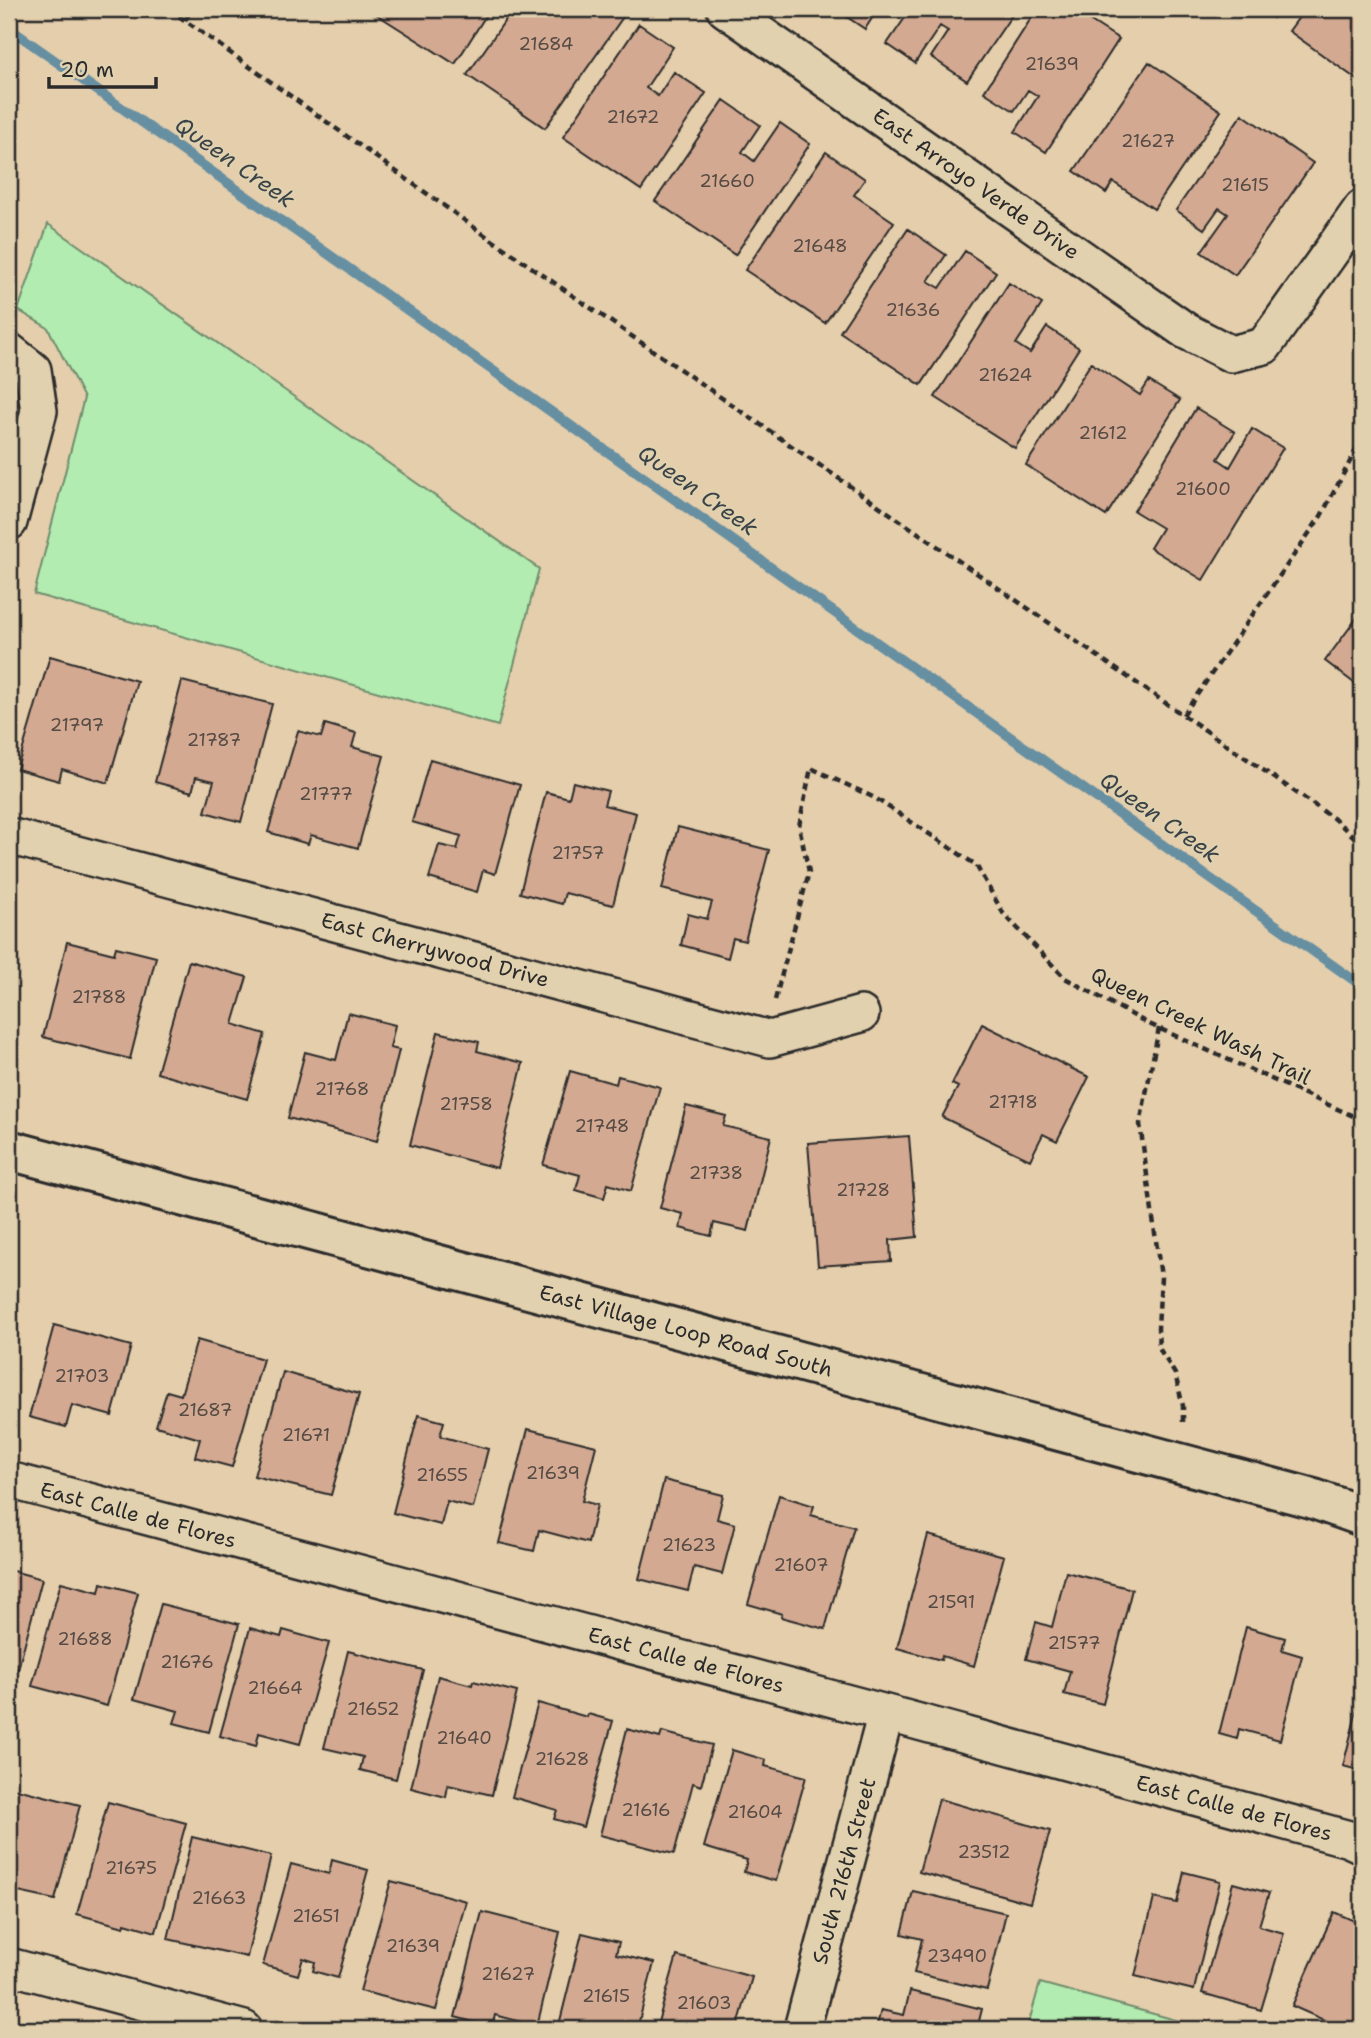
<svg xmlns="http://www.w3.org/2000/svg" width="1371" height="2038" font-family="'Shantell Sans',sans-serif">
<rect width="100%" height="100%" fill="#e5ceac"/>
<filter id="ink" filterUnits="userSpaceOnUse"><feTurbulence type="fractalNoise" baseFrequency=".0143" numOctaves="2"/><feDisplacementMap in="SourceGraphic" scale="14" xChannelSelector="R" yChannelSelector="G"/><feConvolveMatrix kernelMatrix="1 2 1 2 8 2 1 2 1" color-interpolation-filters="sRGB"/></filter>
<g filter="url(#ink)">
<path fill="#b3ecb0" stroke="#6f8c6e" stroke-width="2" d="M 48,224 L 539,569 L 498,726 L 34,594 L 84,398 L 48,328 L 18,310 Z
M 1040,1983 L 1209,2029 L 1027,2029 Z"/>
<g fill="none" stroke-linecap="round" stroke-linejoin="round">
<path stroke="#668fa1" stroke-width="10" d="M 9,28 L 1362,986"/>
</g>
<path fill="#d3a991" stroke="#2b2b2b" stroke-width="2" d="M 379,9 L 490,9 L 455,64 L 376,14 Z
M 513,9 L 617,9 L 625,14 L 545,128 L 467,75 Z
M 835,9 L 878,9 L 865,29 Z
M 911,9 L 1016,9 L 967,81 L 931,57 L 948,31 L 940,26 L 915,63 L 887,44 Z
M 1037,9 L 1072,9 L 1119,39 L 1046,152 L 1015,132 L 1038,96 L 1028,90 L 1014,111 L 984,92 Z
M 1260,9 L 1280,9 L 1273,18 Z
M 1305,9 L 1362,9 L 1362,75 L 1359,81 L 1289,31 Z
M 639,24 L 673,47 L 646,88 L 658,96 L 674,72 L 706,93 L 641,190 L 563,137 Z
M 1149,62 L 1221,111 L 1154,209 L 1113,182 L 1106,193 L 1074,171 Z
M 724,100 L 760,125 L 742,152 L 754,161 L 780,123 L 810,144 L 735,255 L 655,201 Z
M 1242,114 L 1313,163 L 1235,275 L 1201,252 L 1228,214 L 1219,208 L 1204,229 L 1176,210 Z
M 826,152 L 865,179 L 854,195 L 894,222 L 825,323 L 745,270 Z
M 908,229 L 946,255 L 928,281 L 940,288 L 965,251 L 996,272 L 921,385 L 840,332 Z
M 1009,283 L 1042,304 L 1016,344 L 1030,353 L 1047,327 L 1079,348 L 1015,448 L 935,397 Z
M 1091,363 L 1140,395 L 1149,381 L 1180,400 L 1106,516 L 1026,465 Z
M 1196,408 L 1235,432 L 1218,459 L 1230,467 L 1252,429 L 1283,448 L 1203,580 L 1150,548 L 1162,528 L 1134,511 Z
M 1362,611 L 1362,689 L 1325,661 Z
M 50,656 L 137,681 L 108,783 L 62,769 L 59,781 L 17,769 Z
M 182,681 L 272,704 L 241,822 L 205,812 L 214,781 L 196,777 L 192,792 L 155,782 Z
M 325,724 L 356,733 L 352,747 L 384,756 L 358,848 L 311,835 L 308,844 L 268,832 L 298,731 L 321,737 Z
M 430,759 L 520,785 L 495,874 L 483,870 L 477,892 L 429,878 L 439,845 L 457,849 L 461,836 L 412,822 Z
M 573,782 L 608,791 L 604,805 L 636,813 L 613,905 L 565,893 L 562,904 L 520,893 L 546,792 L 569,798 Z
M 678,827 L 769,850 L 745,941 L 733,938 L 728,958 L 681,945 L 688,914 L 707,919 L 712,902 L 662,889 Z
M 9,935 L 15,937 L 9,959 Z
M 67,942 L 114,954 L 116,947 L 156,957 L 130,1059 L 43,1037 Z
M 189,961 L 247,977 L 233,1024 L 265,1034 L 247,1099 L 157,1073 Z
M 348,1013 L 395,1025 L 390,1048 L 399,1050 L 377,1141 L 288,1118 L 305,1052 L 336,1060 Z
M 982,1024 L 1089,1077 L 1057,1141 L 1043,1134 L 1030,1160 L 942,1117 L 958,1087 L 952,1084 Z
M 438,1032 L 479,1042 L 477,1051 L 523,1063 L 497,1168 L 410,1145 Z
M 570,1071 L 616,1084 L 618,1076 L 660,1087 L 631,1191 L 608,1184 L 604,1198 L 576,1190 L 580,1175 L 543,1165 Z
M 686,1106 L 726,1116 L 723,1126 L 771,1137 L 748,1231 L 714,1223 L 711,1236 L 680,1228 L 683,1214 L 660,1208 Z
M 909,1136 L 917,1237 L 890,1240 L 891,1261 L 818,1266 L 808,1143 Z
M 54,1325 L 131,1346 L 112,1416 L 72,1405 L 66,1427 L 29,1417 Z
M 197,1340 L 263,1359 L 232,1467 L 195,1457 L 200,1439 L 156,1426 L 167,1391 L 181,1395 Z
M 283,1372 L 359,1394 L 331,1495 L 254,1476 Z
M 418,1415 L 444,1422 L 440,1436 L 488,1449 L 473,1508 L 447,1501 L 441,1525 L 393,1513 Z
M 528,1429 L 596,1446 L 582,1501 L 597,1505 L 588,1543 L 539,1530 L 534,1551 L 499,1543 Z
M 664,1480 L 723,1495 L 717,1519 L 735,1524 L 722,1574 L 694,1567 L 688,1591 L 639,1579 Z
M 779,1495 L 814,1506 L 811,1515 L 854,1527 L 825,1629 L 781,1617 L 782,1614 L 748,1604 Z
M 928,1535 L 1004,1556 L 974,1666 L 942,1656 L 941,1660 L 897,1648 Z
M 9,1570 L 42,1579 L 18,1669 L 9,1667 Z
M 1066,1572 L 1132,1589 L 1103,1704 L 1064,1694 L 1070,1671 L 1026,1659 L 1036,1622 L 1052,1627 Z
M 61,1582 L 99,1592 L 101,1583 L 138,1593 L 107,1706 L 32,1686 Z
M 161,1604 L 239,1624 L 209,1732 L 174,1723 L 178,1711 L 134,1699 Z
M 1246,1627 L 1285,1638 L 1282,1650 L 1302,1656 L 1280,1740 L 1239,1729 L 1237,1739 L 1219,1734 Z
M 250,1628 L 281,1637 L 283,1630 L 329,1643 L 300,1744 L 259,1733 L 256,1746 L 220,1736 Z
M 348,1651 L 423,1670 L 396,1779 L 360,1770 L 363,1757 L 324,1748 Z
M 438,1676 L 472,1685 L 473,1681 L 517,1692 L 492,1795 L 448,1785 L 446,1797 L 411,1788 Z
M 1362,1690 L 1362,1771 L 1343,1766 Z
M 538,1703 L 587,1717 L 588,1714 L 613,1721 L 583,1827 L 554,1819 L 557,1810 L 512,1797 Z
M 627,1729 L 660,1738 L 662,1732 L 712,1745 L 701,1786 L 693,1783 L 674,1854 L 600,1835 Z
M 732,1750 L 766,1760 L 765,1766 L 806,1777 L 776,1881 L 744,1872 L 747,1860 L 704,1847 Z
M 9,1787 L 80,1805 L 55,1900 L 9,1890 Z
M 939,1799 L 1050,1831 L 1030,1903 L 919,1872 Z
M 108,1802 L 186,1823 L 156,1932 L 125,1923 L 124,1927 L 77,1914 Z
M 192,1837 L 271,1856 L 247,1957 L 168,1939 Z
M 332,1860 L 368,1870 L 338,1978 L 313,1971 L 315,1962 L 303,1958 L 298,1975 L 263,1965 L 291,1864 L 329,1874 Z
M 1184,1872 L 1220,1881 L 1194,1990 L 1135,1976 L 1154,1898 L 1177,1903 Z
M 391,1881 L 466,1901 L 436,2010 L 360,1991 Z
M 1233,1883 L 1269,1893 L 1259,1926 L 1284,1933 L 1261,2010 L 1202,1993 Z
M 913,1891 L 1006,1913 L 987,1990 L 914,1973 L 922,1939 L 902,1934 Z
M 482,1912 L 560,1932 L 537,2026 L 495,2015 L 492,2027 L 455,2017 Z
M 1334,1912 L 1359,1923 L 1354,1935 L 1362,1939 L 1362,2020 L 1358,2029 L 1344,2029 L 1292,2006 Z
M 582,1933 L 619,1942 L 616,1954 L 654,1963 L 637,2029 L 558,2029 Z
M 677,1956 L 752,1977 L 737,2029 L 656,2029 Z
M 910,1991 L 982,2009 L 977,2029 L 876,2029 L 881,2010 L 904,2015 Z"/>
<g fill="none" stroke-linecap="round" stroke-linejoin="round">
<g stroke="#2b2b2b" stroke-width="40">
<path id="street" d="M 725,9 L 1186,331 L 1231,354 L 1264,346 L 1362,208
M 9,351 L 33,370 L 39,411 L 9,522
M 9,836 L 770,1039 L 861,1014
M 9,1480 L 886,1713 L 1349,1839 L 1362,1845
M 9,1966 L 244,2029
M 802,2029 L 886,1713"/>
</g>
<g stroke="#2b2b2b" stroke-width="44">
<path id="secondary" d="M 9,1150 L 1314,1499 L 1362,1516"/>
</g>
<path stroke="#2b2b2b" stroke-width="4.5" stroke-dasharray="7 5" stroke-linecap="butt" d="M 169,9 L 489,238 L 1333,818 L 1362,844
M 185,20 L 193,9
M 1183,715 L 1321,516 L 1362,439
M 775,1000 L 809,872 L 799,826 L 811,768 L 875,798 L 976,865 L 1003,913 L 1065,978 L 1147,1023 L 1362,1120
M 1159,1028 L 1140,1124 L 1161,1277 L 1158,1328 L 1159,1348 L 1175,1374 L 1183,1406 L 1183,1427"/>
<use href="#street" stroke="#e2d1ae" stroke-width="35"/>
<use href="#secondary" stroke="#e2d1ae" stroke-width="38"/>
</g>
</g>
<g text-anchor="middle" dominant-baseline="central" stroke-width="5" stroke-linejoin="round" paint-order="stroke">
<g font-size="18" fill="#554a44">
<text x="546" y="44">21684</text>
<text x="1052" y="64">21639</text>
<text x="633" y="117">21672</text>
<text x="1148" y="141">21627</text>
<text x="727" y="181">21660</text>
<text x="1245" y="185">21615</text>
<text x="820" y="246">21648</text>
<text x="913" y="310">21636</text>
<text x="1005" y="375">21624</text>
<text x="1103" y="433">21612</text>
<text x="1203" y="489">21600</text>
<text x="77" y="725">21797</text>
<text x="214" y="740">21787</text>
<text x="326" y="794">21777</text>
<text x="578" y="853">21757</text>
<text x="99" y="997">21788</text>
<text x="342" y="1089">21768</text>
<text x="1013" y="1102">21718</text>
<text x="466" y="1104">21758</text>
<text x="602" y="1126">21748</text>
<text x="716" y="1173">21738</text>
<text x="863" y="1190">21728</text>
<text x="82" y="1376">21703</text>
<text x="205" y="1410">21687</text>
<text x="306" y="1435">21671</text>
<text x="553" y="1473">21639</text>
<text x="442" y="1475">21655</text>
<text x="689" y="1545">21623</text>
<text x="801" y="1565">21607</text>
<text x="951" y="1602">21591</text>
<text x="85" y="1639">21688</text>
<text x="1074" y="1643">21577</text>
<text x="187" y="1662">21676</text>
<text x="275" y="1688">21664</text>
<text x="373" y="1709">21652</text>
<text x="464" y="1738">21640</text>
<text x="562" y="1759">21628</text>
<text x="646" y="1810">21616</text>
<text x="755" y="1812">21604</text>
<text x="984" y="1852">23512</text>
<text x="131" y="1868">21675</text>
<text x="219" y="1898">21663</text>
<text x="316" y="1916">21651</text>
<text x="413" y="1946">21639</text>
<text x="957" y="1956">23490</text>
<text x="508" y="1974">21627</text>
<text x="606" y="1996">21615</text>
<text x="704" y="2003">21603</text>
</g>
<g font-size="21" fill="#2b2b2b" stroke="#e2d1ae">
<text transform="translate(976 184) rotate(35)">East Arroyo Verde Drive</text>
<text transform="translate(435 950) rotate(15)">East Cherrywood Drive</text>
<text transform="translate(1201 1026) rotate(26)">Queen Creek Wash Trail</text>
<text transform="translate(686 1331) rotate(15)">East Village Loop Road South</text>
<text transform="translate(138 1515) rotate(15)">East Calle de Flores</text>
<text transform="translate(686 1660) rotate(15)">East Calle de Flores</text>
<text transform="translate(1234 1808) rotate(15)">East Calle de Flores</text>
<text transform="translate(844 1871) rotate(-75)">South 216th Street</text>
</g>
<g font-size="23" font-style="italic" fill="#3a4448" stroke="#e2d1ae">
<text transform="translate(235 162) rotate(35)">Queen Creek</text>
<text transform="translate(698 490) rotate(35)">Queen Creek</text>
<text transform="translate(1160 817) rotate(35)">Queen Creek</text>
</g>
</g>
<rect width="1371" height="2038" fill="none" stroke="#e2d1ae" stroke-width="35"/>
<rect x="18" y="18" width="1336" height="2003" fill="none" stroke="#2b2b2b" stroke-width="2.5" filter="url(#ink)"/>
<path d="M49 77v10h107v-10" fill="none" stroke="#2b2b2b" stroke-width="3.5"/>
<text x="60" y="77" font-size="21" fill="#2b2b2b" stroke="#e2d1ae" stroke-width="5" paint-order="stroke">20 m</text>
</svg>
